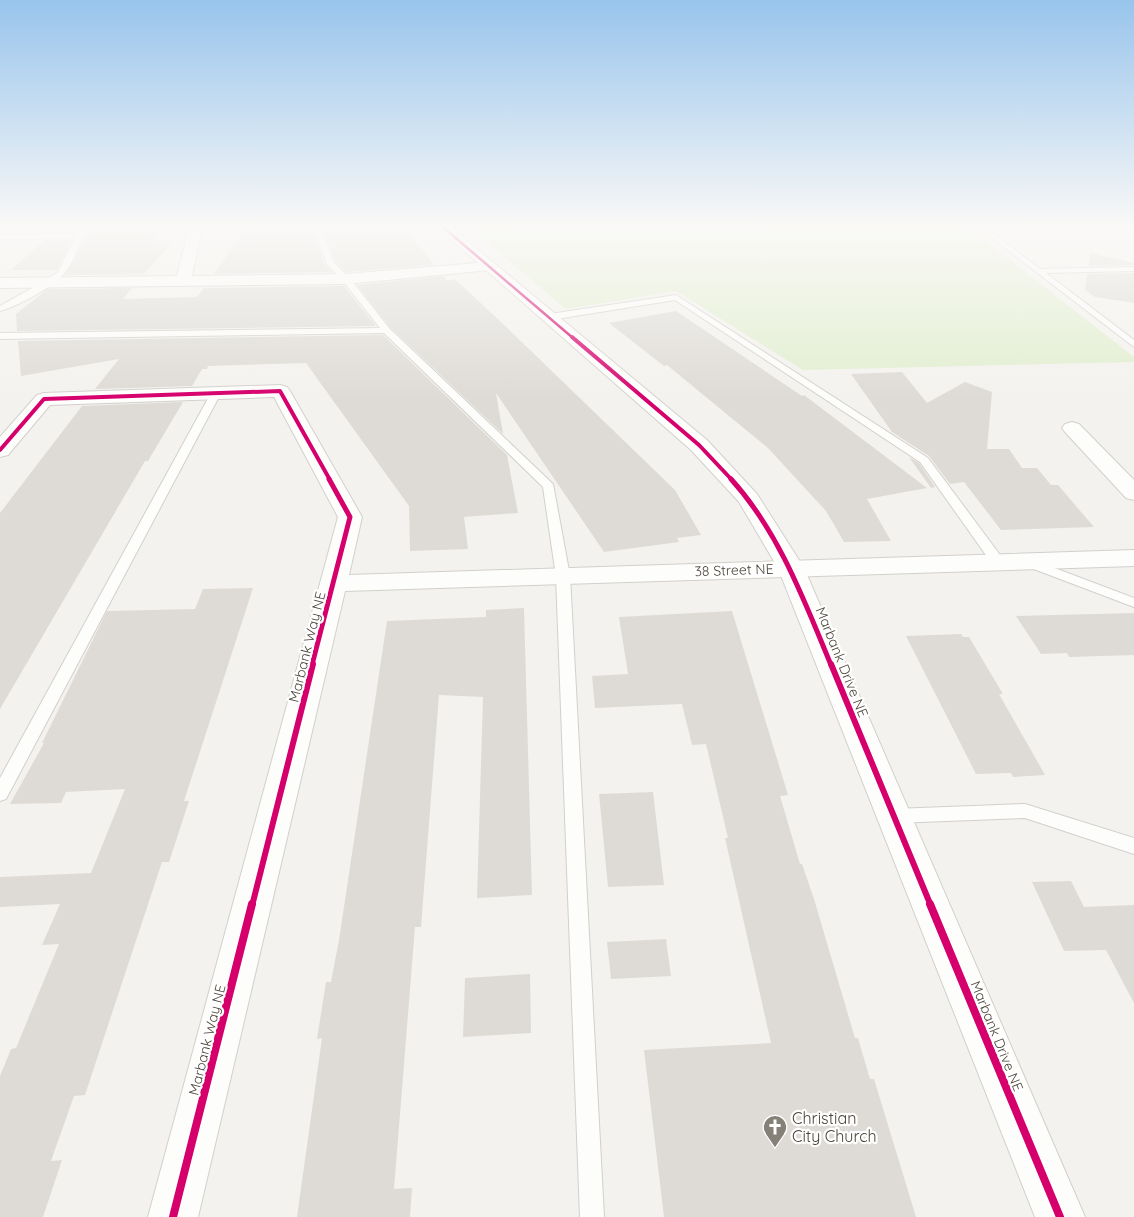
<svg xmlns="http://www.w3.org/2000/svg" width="1134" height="1217" font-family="Quicksand,sans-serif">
<rect width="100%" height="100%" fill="#f4f2ee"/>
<path fill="#e1eecf" d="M 469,228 L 969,228 L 1134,357 L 1134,362 L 803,370 L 676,291 L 566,309 Z"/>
<path fill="#dedbd6" d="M 93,228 L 157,228 L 153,232 L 163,231 L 155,241 L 173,241 L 144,274 L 65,275 Z
M 282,228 L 312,228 L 325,265 L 332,272 L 214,274 L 245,229 Z
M 322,228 L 406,228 L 434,265 L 346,272 L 336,262 Z
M 45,240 L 72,240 L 57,270 L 11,270 Z
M 1090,253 L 1134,263 L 1134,265 L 1089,266 Z
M 1134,273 L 1134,303 L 1095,297 L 1085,290 L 1087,274 Z
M 443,276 L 447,281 L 455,279 L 502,323 L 675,490 L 701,535 L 677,538 L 679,542 L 604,552 L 496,393 L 503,434 L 390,327 L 357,285 Z
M 344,286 L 376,326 L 17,331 L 16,314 L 48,289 L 132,288 L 123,299 L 197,297 L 204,288 Z
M 676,311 L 802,396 L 804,395 L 927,488 L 867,499 L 891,541 L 844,542 L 826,511 L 768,448 L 667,365 L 664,366 L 609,323 Z
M 383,335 L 507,455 L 518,513 L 464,517 L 468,549 L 410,551 L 409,506 L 306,363 L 208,366 L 207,369 L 202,369 L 192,386 L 95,389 L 119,359 L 21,376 L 18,341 Z
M 902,372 L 927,403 L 965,382 L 992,392 L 987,449 L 1009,449 L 1022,468 L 1037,468 L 1051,485 L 1058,485 L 1094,527 L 1001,530 L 964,482 L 950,484 L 929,456 L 892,432 L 851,374 Z
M 183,402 L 148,461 L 145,461 L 0,709 L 0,513 L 82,406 Z
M 909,457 L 919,463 L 935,487 L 931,488 Z
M 253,588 L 184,801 L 189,801 L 169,862 L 162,862 L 85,1095 L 74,1096 L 51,1161 L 62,1160 L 43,1217 L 0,1217 L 0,1076 L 11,1049 L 16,1048 L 59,944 L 42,945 L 60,904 L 0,907 L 0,877 L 91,873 L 125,789 L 66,792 L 61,803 L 10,804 L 44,743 L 42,743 L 107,611 L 195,609 L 203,589 Z
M 524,608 L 532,895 L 477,898 L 483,697 L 439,695 L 421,927 L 415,927 L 394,1189 L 412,1188 L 410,1217 L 297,1217 L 322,1038 L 317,1039 L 326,982 L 331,982 L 339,940 L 387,621 L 486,617 L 486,610 Z
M 732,611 L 788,795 L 780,796 L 800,864 L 802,864 L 814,899 L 855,1038 L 858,1038 L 870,1079 L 874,1079 L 916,1217 L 664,1217 L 644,1050 L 771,1043 L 725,838 L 728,838 L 706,744 L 692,745 L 682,704 L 595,708 L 592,676 L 628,674 L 619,617 Z
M 1134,613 L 1134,655 L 1069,657 L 1067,653 L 1041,654 L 1016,616 Z
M 961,634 L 963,637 L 969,637 L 1003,694 L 999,694 L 1045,775 L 1013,777 L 1011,773 L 976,774 L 906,636 Z
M 653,792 L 664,885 L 608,887 L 599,794 Z
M 1071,881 L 1084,907 L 1134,905 L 1134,1003 L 1106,950 L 1064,951 L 1032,882 Z
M 666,939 L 671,976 L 611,979 L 607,942 Z
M 530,974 L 531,1033 L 463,1037 L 465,978 Z"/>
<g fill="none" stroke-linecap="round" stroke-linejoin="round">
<g stroke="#d2d0cb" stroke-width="2">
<path id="service" d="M 85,228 L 91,228 C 79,242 74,263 64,274 C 53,287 16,307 0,311 L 0,306 L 43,282 L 58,272 L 75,238 L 0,239 L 0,235 L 78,234 Z
M 314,228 L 320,228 L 334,263 L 349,277 L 389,328 L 553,484 L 570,576 L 604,1217 L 580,1217 L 556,576 L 543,487 L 384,333 L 0,339 L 0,333 L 380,328 L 343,281 L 327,264 Z
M 979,228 L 986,228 L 1040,269 L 1134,267 L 1134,271 L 1046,273 L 1134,340 L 1134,347 Z
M 676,295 L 928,458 L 1003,559 L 1004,562 L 1003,565 L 993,565 L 920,462 L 675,300 L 550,320 L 546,317 L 550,314 Z
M 216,390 L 221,393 L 6,799 L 0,801 L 0,778 L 211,393 Z
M 1028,558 L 1134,598 L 1134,607 L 1023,565 L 1022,562 Z
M 1025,804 L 1134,838 L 1134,854 L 1025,818 L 894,823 L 888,821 L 885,816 L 888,811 L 894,809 Z"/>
</g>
<g stroke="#d2d0cb" stroke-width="2">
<path id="minor" d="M 189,228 L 202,228 L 192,276 L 346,274 L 490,262 L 497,266 L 490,270 L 346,284 L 0,288 L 0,278 L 177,276 Z
M 1110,228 L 1134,228 L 1134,235 L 1110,234 L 1108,231 Z
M 280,385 L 287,387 L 290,391 L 362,517 L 349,575 L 1134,550 L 1134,566 L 345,591 L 198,1217 L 148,1217 L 338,517 L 274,397 L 50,405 L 8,455 L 0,457 L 0,437 L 37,395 L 44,393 Z
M 1072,422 L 1079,424 L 1134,480 L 1134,500 L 1126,498 L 1065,432 L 1062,428 L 1065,424 Z"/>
</g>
<g stroke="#d2d0cb" stroke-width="2">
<path id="tertiary" d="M 438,228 L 452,228 L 707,440 L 757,494 L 804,568 L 1085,1217 L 1035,1217 L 778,568 L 739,502 L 691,450 Z"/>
</g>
<use href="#service" fill="#fdfdfc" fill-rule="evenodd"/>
<use href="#minor" fill="#fdfdfc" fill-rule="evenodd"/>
<use href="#tertiary" fill="#fdfdfc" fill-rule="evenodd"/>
<g stroke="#fff" stroke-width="4.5">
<path id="cycleway-far4" d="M 444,228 L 573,338"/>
</g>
<g stroke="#fff" stroke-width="6">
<path id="cycleway-far3" d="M 572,337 L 699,445 L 732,480
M 0,450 L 44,399 L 280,391 L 330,480"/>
</g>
<g stroke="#fff" stroke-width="8">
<path id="cycleway-far2" d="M 731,479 C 779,532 804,600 831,665
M 312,665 L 350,517 L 329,479"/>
</g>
<g stroke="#fff" stroke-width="9">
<path id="cycleway-far1" d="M 831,664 L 931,906
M 252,906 L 313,664"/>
</g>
<g stroke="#fff" stroke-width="11">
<path id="cycleway" d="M 930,904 L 1060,1217
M 173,1217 L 252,904"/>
</g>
<use href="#cycleway-far4" stroke="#d6006c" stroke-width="2.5"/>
<use href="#cycleway-far3" stroke="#d6006c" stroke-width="4"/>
<use href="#cycleway-far2" stroke="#d6006c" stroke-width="5"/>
<use href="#cycleway-far1" stroke="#d6006c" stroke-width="6"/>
<use href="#cycleway" stroke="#d6006c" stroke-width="8"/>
</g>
<linearGradient id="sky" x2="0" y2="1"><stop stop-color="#98c4ec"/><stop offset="0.57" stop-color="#faf9f7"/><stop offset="1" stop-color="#faf9f7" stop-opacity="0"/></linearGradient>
<rect width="1134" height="398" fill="url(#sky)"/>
<defs>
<g id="church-pin" transform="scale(1.25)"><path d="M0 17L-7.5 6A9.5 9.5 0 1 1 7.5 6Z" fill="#868178" stroke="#fff"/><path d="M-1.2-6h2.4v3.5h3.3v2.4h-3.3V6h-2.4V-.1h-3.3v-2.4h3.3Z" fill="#fff"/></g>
</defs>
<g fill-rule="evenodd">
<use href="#church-pin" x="775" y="1127"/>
</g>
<g text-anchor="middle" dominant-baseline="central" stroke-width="4.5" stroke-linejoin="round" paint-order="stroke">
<g font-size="14" fill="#4b4439" stroke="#fff">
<text transform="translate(734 570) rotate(-2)">38 Street NE</text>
<text transform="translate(307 647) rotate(-76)">Marbank Way NE</text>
<text transform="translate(842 662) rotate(68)">Marbank Drive NE</text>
<text transform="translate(997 1036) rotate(68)">Marbank Drive NE</text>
<text transform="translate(207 1040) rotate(-76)">Marbank Way NE</text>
</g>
<g font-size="16" fill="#4b4439" stroke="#fff" text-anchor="start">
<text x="792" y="1118">Christian<tspan x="792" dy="18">City Church</tspan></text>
</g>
</g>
</svg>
